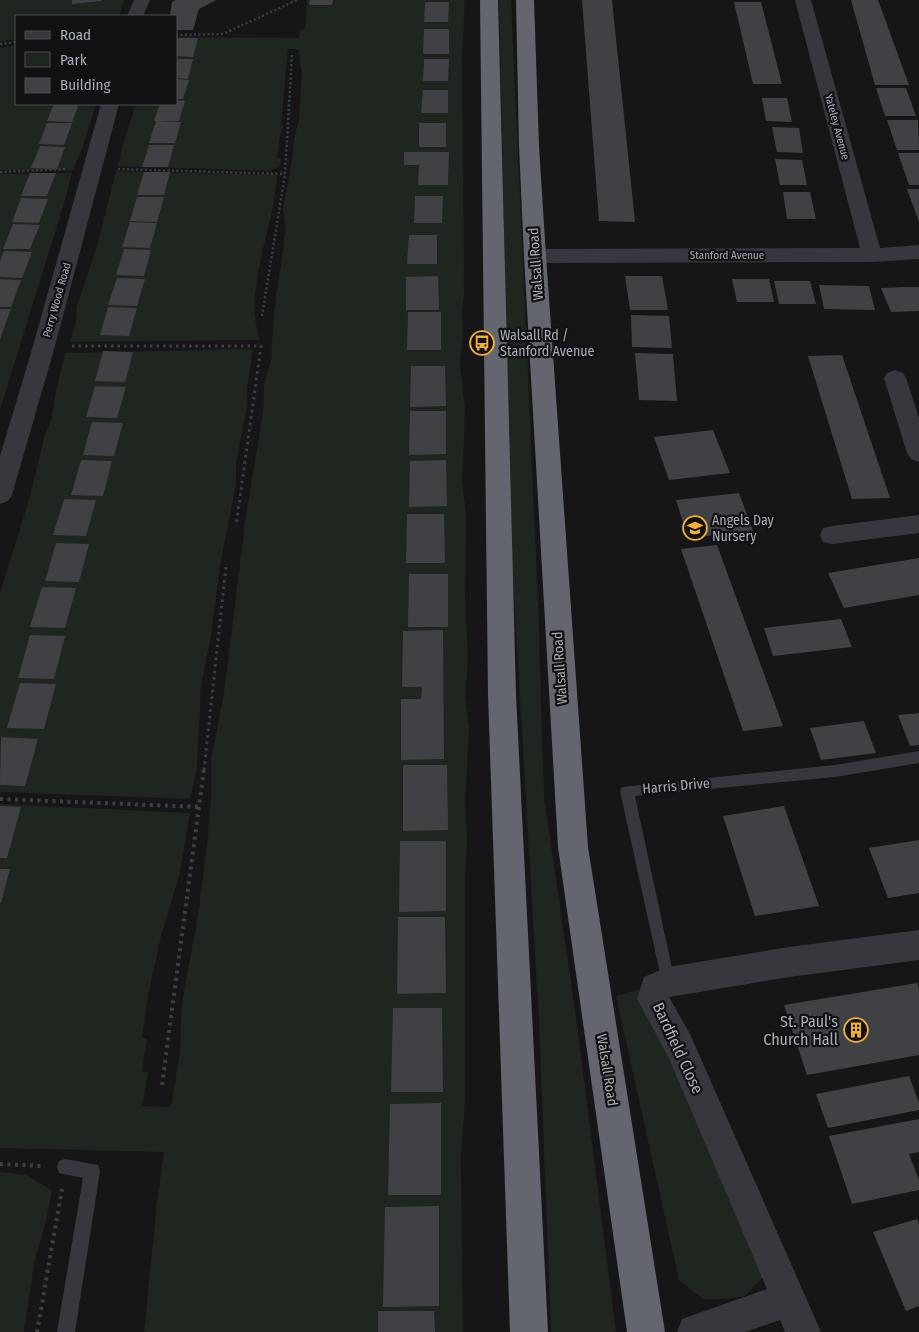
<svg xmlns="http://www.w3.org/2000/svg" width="919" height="1332" font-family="'Fira Sans Condensed',sans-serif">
<rect width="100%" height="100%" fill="#161618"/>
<path fill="#1e261f" d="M 0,0 L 124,0 L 119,16 L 16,16 L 16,39 L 0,42 Z
M 307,0 L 465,0 L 462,55 L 464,294 L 462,312 L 463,335 L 460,361 L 465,410 L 462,482 L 466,514 L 465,599 L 468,660 L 465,697 L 469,729 L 465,800 L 467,839 L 465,875 L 465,1103 L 461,1157 L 463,1332 L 144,1332 L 157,1202 L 164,1152 L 0,1148 L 0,804 L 190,813 L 179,876 L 161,936 L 147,1001 L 142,1038 L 147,1039 L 142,1072 L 148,1072 L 142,1106 L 171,1107 L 180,1052 L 182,1004 L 198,915 L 208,837 L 211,796 L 211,760 L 224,693 L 246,515 L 263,412 L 264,385 L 271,360 L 274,313 L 286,229 L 283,209 L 293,154 L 294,139 L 299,120 L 302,73 L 298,49 L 288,49 L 281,124 L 284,125 C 278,137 280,145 277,158 L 281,158 L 280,165 L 271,171 L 118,166 L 123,144 L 136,104 L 176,104 L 176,37 L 299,38 L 300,30 L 305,29 Z
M 499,0 L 511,0 L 538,601 L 544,797 L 576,1017 L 616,1332 L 551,1332 L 539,1021 L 511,544 Z
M 16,45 L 16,104 L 96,104 L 83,146 L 73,170 L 0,170 L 0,48 Z
M 116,171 L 277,175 C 275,226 242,291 260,340 L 70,342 L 76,322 L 77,306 L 97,246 Z
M 72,173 L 65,200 L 0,410 L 0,174 Z
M 253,349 L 247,388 L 247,405 L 236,465 L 236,484 L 220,566 L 211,635 L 201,686 L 197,768 L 190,799 L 0,792 L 0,593 L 29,500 L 44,438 L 51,420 L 57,387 L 65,353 Z
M 639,989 L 685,1090 L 763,1277 L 745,1296 L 729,1299 L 703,1299 L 679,1280 L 616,996 Z
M 0,1172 L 26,1175 L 52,1190 L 46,1221 L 34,1263 L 24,1332 L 0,1332 Z"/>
<path fill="#404145" d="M 72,0 L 101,0 L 101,1 L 72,4 Z
M 176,0 L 216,0 L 199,9 L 193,30 L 176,30 L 176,16 L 170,16 L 172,2 Z
M 310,0 L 333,0 L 332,5 L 309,5 Z
M 582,0 L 612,0 L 635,222 L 599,221 Z
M 851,0 L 878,0 L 909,85 L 875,85 Z
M 425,2 L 449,2 L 448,22 L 424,22 Z
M 734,2 L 761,2 L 782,84 L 753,84 Z
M 424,29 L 449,29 L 449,54 L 423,54 Z
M 176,38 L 198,38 L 193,57 L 176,56 Z
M 176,59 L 193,59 L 188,79 L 176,78 Z
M 424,59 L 449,59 L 448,81 L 423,81 Z
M 176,79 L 189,80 L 183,99 L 176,99 Z
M 876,88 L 906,88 L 916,116 L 885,116 Z
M 423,90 L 448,90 L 448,113 L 421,113 Z
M 762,98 L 787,98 L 792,122 L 766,121 Z
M 176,100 L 185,101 L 179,121 L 154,121 L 160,104 L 176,104 Z
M 54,104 L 79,104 L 72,122 L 47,121 Z
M 887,120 L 918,120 L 919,150 L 897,150 Z
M 156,121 L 181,122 L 175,143 L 149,143 Z
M 47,123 L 72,123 L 64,145 L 39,144 Z
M 419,123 L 446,123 L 446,147 L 419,147 Z
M 772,127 L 799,128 L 803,153 L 777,152 Z
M 149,145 L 174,145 L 168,167 L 142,167 Z
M 40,146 L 65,147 L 57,169 L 31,168 Z
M 404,152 L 449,152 L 448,185 L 418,185 L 419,165 L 404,165 Z
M 898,153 L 919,153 L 919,185 L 909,185 Z
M 775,159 L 802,160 L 807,185 L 780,185 Z
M 144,172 L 170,172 L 164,195 L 137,195 Z
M 30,173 L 56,173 L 47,196 L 21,196 Z
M 907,189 L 919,189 L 919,222 Z
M 783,192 L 810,192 L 816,219 L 787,219 Z
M 415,196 L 443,196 L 442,223 L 414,223 Z
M 137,197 L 164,197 L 157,222 L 130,221 Z
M 21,198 L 48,199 L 39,223 L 12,222 Z
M 130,222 L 157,223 L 150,248 L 122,247 Z
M 13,224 L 40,225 L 30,249 L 3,249 Z
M 409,235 L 437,235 L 437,264 L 407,264 Z
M 124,249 L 151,250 L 144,276 L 116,275 Z
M 4,251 L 32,252 L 22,278 L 0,277 L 0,261 Z
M 438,276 L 439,310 L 406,310 L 406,277 Z
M 625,276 L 662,276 L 668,310 L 630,310 Z
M 117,278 L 145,279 L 137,306 L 108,305 Z
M 0,279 L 21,280 L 11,307 L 0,307 Z
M 732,279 L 769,279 L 774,302 L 737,302 Z
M 774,281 L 810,281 L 816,304 L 779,304 Z
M 819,285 L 869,286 L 875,310 L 824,309 Z
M 905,287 L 919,287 L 919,311 L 891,312 L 881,288 Z
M 108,307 L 137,308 L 129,336 L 100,335 Z
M 0,309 L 11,309 L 0,339 Z
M 408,312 L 441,312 L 441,350 L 407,350 Z
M 631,315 L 669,316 L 672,348 L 632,347 Z
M 103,351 L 133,352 L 125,382 L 95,381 Z
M 635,353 L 673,354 L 677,401 L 639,400 Z
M 842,355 L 890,498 L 852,499 L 808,356 Z
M 411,366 L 445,366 L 446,406 L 410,407 Z
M 95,386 L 126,387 L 117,418 L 86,417 Z
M 410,411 L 446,411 L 446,454 L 409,455 Z
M 92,422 L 123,423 L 114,456 L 83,455 Z
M 713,430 L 730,473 L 669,480 L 654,437 Z
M 81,460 L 112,461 L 103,496 L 71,495 Z
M 446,460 L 447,506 L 409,507 L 410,461 Z
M 739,493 L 753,531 L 688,538 L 676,500 Z
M 64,499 L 96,500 L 86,536 L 53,535 Z
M 407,514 L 444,514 L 445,563 L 406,563 Z
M 56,543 L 89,544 L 79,582 L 45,581 Z
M 717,545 L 783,726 L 743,731 L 681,549 Z
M 919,558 L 919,595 L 844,608 L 828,573 Z
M 409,574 L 448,574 L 448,627 L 408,627 Z
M 42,587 L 76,588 L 65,628 L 30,627 Z
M 841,619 L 852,647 L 773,656 L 764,628 Z
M 443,630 L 444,759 L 401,760 L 401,699 L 421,699 L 422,687 L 402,687 L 403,631 Z
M 30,635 L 65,636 L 54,679 L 18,678 Z
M 20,683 L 56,684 L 44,729 L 7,728 Z
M 919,713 L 919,745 L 910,746 L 898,715 Z
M 864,721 L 876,753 L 821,760 L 810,728 Z
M 1,737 L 38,739 L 25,786 L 0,785 Z
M 403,765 L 447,765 L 448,830 L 403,831 Z
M 0,806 L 21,807 L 7,858 L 0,858 Z
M 784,806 L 819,906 L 755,916 L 723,816 Z
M 919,840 L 919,893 L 888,898 L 869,848 Z
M 400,841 L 446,841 L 446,911 L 399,912 Z
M 0,869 L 10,869 L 1,903 L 0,903 Z
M 398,917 L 445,917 L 446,993 L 397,994 Z
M 917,983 L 919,989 L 919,1055 L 807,1075 L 784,1005 Z
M 393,1008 L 442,1008 L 443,1092 L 391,1092 Z
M 909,1076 L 919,1103 L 919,1110 L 828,1128 L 816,1094 Z
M 441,1103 L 441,1195 L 388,1195 L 390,1104 Z
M 919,1119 L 919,1152 L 909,1154 L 919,1180 L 919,1190 L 852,1204 L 829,1136 Z
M 439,1206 L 439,1306 L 383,1307 L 385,1207 Z
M 917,1219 L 919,1224 L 919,1306 L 906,1311 L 873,1232 Z
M 378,1311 L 434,1311 L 435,1332 L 378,1332 Z"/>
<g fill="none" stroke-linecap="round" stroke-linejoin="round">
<path stroke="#3d3f44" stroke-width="2.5" stroke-dasharray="2 2.5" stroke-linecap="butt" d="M 176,35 L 223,34 L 297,0
M 0,44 L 16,42
M 118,169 L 285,174
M 0,172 L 67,169
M 262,316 L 285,174 L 292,53"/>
<path stroke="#3d3f44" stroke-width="3" stroke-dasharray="2.5 4" stroke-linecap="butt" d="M 72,346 L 261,346 L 236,526
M 204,770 L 226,566"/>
<path stroke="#3d3f44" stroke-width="4" stroke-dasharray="3 4.5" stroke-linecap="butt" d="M 0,799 L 200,807
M 162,1085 L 204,769
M 0,1164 L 42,1166
M 37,1332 L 62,1189"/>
<path fill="#37383d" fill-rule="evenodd" d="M 919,751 L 919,763 L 835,777 L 635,796 L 675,982 L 673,987 L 668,989 L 663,987 L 620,791 L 622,787 L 835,765 Z
M 65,1159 L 98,1165 L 100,1171 L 75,1332 L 57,1332 L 83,1178 L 59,1173 L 57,1167 L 59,1161 Z"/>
<path fill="#37383d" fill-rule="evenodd" d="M 134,0 L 150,0 L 143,16 L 127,16 Z
M 795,0 L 811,0 L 880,248 L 919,245 L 919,259 L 872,262 L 535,263 L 528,261 L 525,256 L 528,251 L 535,249 L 860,248 Z
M 101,104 L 119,104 L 55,346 L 12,495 L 8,501 L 0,504 L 0,456 L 33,346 Z
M 895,370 L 903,373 L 906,378 L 919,418 L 919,462 L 911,459 L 907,453 L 884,378 L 887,373 Z
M 919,515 L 919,533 L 832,544 L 823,542 L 820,535 L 823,528 L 832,526 Z
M 919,930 L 919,960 L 789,977 L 669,997 L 690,1034 L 821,1332 L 785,1332 L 780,1320 L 745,1332 L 677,1332 L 682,1319 L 767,1289 L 668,1056 L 637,999 L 644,977 L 668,967 L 789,947 Z"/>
<path fill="#63666e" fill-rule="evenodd" d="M 480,0 L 498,0 L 516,695 L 548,1332 L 510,1332 L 488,695 Z
M 516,0 L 534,0 L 539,146 L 546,256 L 588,847 L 665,1332 L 627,1332 L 558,847 L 524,256 L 519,146 Z"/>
</g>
<defs>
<g id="bus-ring" transform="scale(1.25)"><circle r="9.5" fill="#111113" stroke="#f2b134" stroke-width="1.5"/><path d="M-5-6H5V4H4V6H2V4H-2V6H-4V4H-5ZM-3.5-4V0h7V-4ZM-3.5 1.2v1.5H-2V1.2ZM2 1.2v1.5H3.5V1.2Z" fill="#f2b134"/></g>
<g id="school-ring" transform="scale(1.25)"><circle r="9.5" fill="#111113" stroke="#f2b134" stroke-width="1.5"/><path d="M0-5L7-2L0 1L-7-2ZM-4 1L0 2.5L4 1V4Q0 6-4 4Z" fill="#f2b134"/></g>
<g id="building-ring" transform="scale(1.25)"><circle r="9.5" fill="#111113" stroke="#f2b134" stroke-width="1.5"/><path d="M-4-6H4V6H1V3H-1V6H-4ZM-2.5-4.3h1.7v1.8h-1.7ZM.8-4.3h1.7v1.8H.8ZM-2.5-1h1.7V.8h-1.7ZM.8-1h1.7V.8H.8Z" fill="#f2b134"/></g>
</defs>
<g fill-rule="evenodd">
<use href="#bus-ring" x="482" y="343"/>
<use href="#school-ring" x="695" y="528"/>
<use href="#building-ring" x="856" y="1030"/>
</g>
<g text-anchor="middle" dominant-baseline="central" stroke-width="4.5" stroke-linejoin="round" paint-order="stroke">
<g font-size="11" fill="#a8adb8" stroke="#111113">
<text transform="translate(837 127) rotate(75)">Yateley Avenue</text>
<text x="727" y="255">Stanford Avenue</text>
<text transform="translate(57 300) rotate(-74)">Perry Wood Road</text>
</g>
<g font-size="14" fill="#a8adb8" stroke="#111113">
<text transform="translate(536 264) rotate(-94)">Walsall Road</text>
<text transform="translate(560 668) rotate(-94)">Walsall Road</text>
<text transform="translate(676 786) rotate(-5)">Harris Drive</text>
<text transform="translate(607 1070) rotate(81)">Walsall Road</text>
</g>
<g font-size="14" fill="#a8adb8" stroke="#111113" text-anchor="start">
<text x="500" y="335">Walsall Rd /<tspan x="500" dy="16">Stanford Avenue</tspan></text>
<text x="712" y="520">Angels Day<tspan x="712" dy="16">Nursery</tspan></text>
</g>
<g font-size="16" fill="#a8adb8" stroke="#111113" text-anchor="end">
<text x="838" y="1021">St. Paul's<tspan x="838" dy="18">Church Hall</tspan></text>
</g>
<g font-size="16" fill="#a8adb8" stroke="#111113">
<text transform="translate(678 1048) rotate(65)">Bardfield Close</text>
</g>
</g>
<rect x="15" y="15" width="162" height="90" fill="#111113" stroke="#4d4f55"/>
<rect x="25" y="31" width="25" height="8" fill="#37383d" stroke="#4d4f55"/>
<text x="60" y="40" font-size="15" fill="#a8adb8">Road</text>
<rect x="25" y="52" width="25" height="15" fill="#1e261f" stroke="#4d4f55"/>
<text x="60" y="65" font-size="15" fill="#a8adb8">Park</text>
<rect x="25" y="78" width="25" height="15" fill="#404145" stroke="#4d4f55"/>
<text x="60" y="90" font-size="15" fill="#a8adb8">Building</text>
</svg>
